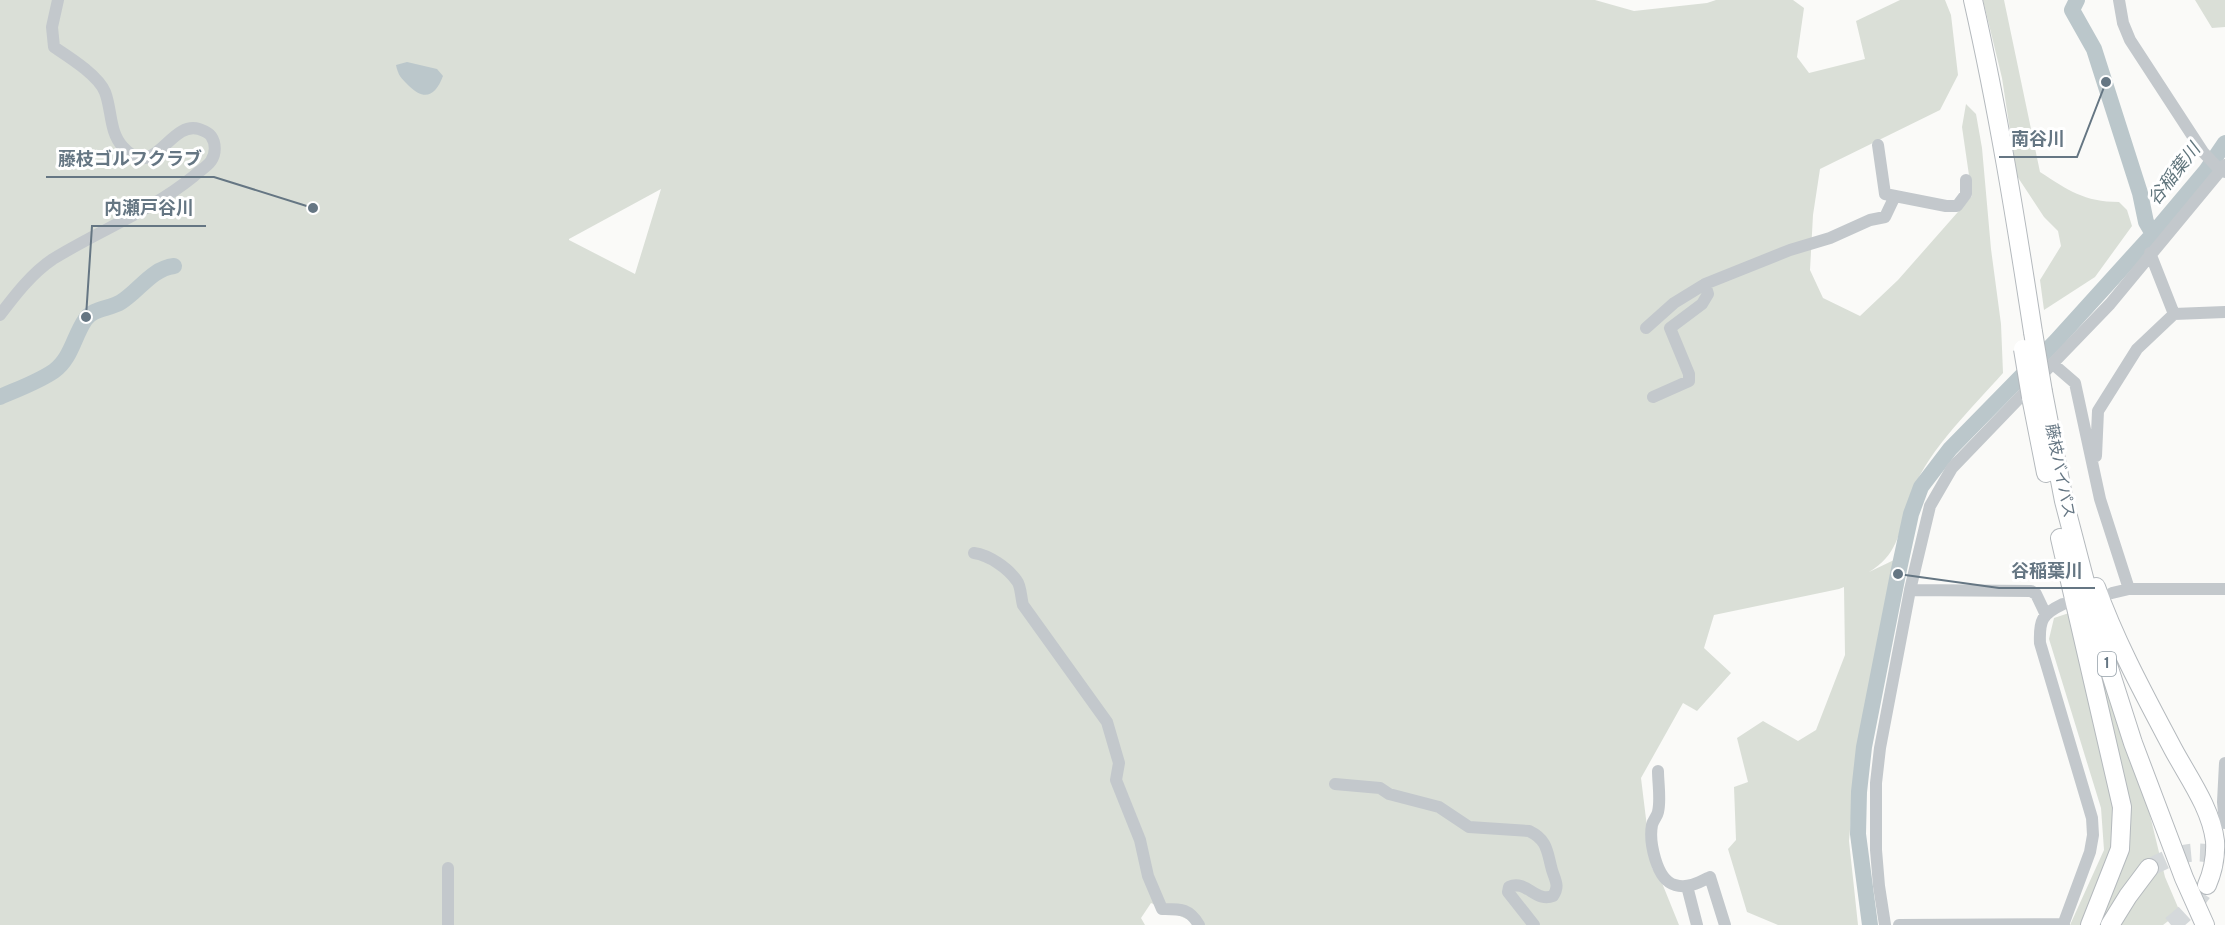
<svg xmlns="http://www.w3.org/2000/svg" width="2225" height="925" font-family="Overpass,'Noto Sans JP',sans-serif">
<rect width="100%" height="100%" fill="#fafaf8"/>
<path fill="#dadfd7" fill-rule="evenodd" d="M 0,0 L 1595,0 L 1634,11 L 1707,3 L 1716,0 L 1793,0 L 1804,8 L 1797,57 L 1809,73 L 1865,59 L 1856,21 L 1900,0 L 1945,0 L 1951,15 L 1958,75 L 1940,110 L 1820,169 L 1813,215 L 1810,270 L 1823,298 L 1860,316 L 1898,280 L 1972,196 L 1962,127 L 1966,104 L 1976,114 L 1982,148 L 1991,249 L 2001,324 L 2003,373 C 1973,407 1930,448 1913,490 C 1900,522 1902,553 1869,572 L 1894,560 L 1857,750 L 1849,841 L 1858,925 L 1778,925 L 1747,912 L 1728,849 L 1736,840 L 1734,787 L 1748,782 L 1737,738 L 1763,721 L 1798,741 L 1816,730 L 1845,655 L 1844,587 L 1839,589 L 1714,615 L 1704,648 L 1731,673 L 1697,711 L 1683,703 L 1641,778 L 1652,868 L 1662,883 L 1679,925 L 1200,925 L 1151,903 L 1141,918 L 1145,925 L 0,925 ZM 661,189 L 635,274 L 569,240 L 569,239 Z
M 1983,0 L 2004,0 L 2040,172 C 2068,190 2084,202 2119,202 L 2127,210 L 2132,226 L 2095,277 L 2044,310 L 2040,280 L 2061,246 L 2058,231 L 2044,217 L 2017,176 L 2002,78 Z
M 2195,0 L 2225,0 L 2225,27 L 2212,28 Z
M 2069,613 L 2118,814 L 2113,855 L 2086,925 L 2070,925 L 2104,850 L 2101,808 L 2049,639 L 2054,618 Z
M 2089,626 L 2148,807 L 2165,877 L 2180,912 L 2163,925 L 2094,925 L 2123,854 Z"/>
<path fill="#bbc7cb" d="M 407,62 L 437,69 L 443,76 C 435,97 424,101 408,85 C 401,78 398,75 396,65 Z"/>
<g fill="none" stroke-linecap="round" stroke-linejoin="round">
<path stroke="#bbc7cb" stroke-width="16" d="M 2077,0 L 2072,10 L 2094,49 L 2140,193 L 2146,222 L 2153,234
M 0,397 C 18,389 38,382 54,371 C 71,359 74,336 85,320 C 92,308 110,309 121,302 C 140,290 151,269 174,266
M 1870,925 L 1858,834 L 1859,792 L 1864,747 L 1898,574 L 1911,514 L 1921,487 L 1950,449 L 2056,341 L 2153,234 L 2206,171 L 2225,143"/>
<path stroke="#d5d9db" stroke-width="18" stroke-dasharray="18 9" stroke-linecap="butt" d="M 2149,868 C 2177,853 2194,848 2225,857
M 2171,925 C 2186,913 2198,902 2207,885"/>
<g stroke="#b4b9bd" stroke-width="20">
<path id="highway" d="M 1973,0 C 1998,110 2016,221 2033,332
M 2043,392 L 2064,501 L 2101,643 L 2133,743 L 2184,878 L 2205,925
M 2031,397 L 2046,473
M 2060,538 L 2122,807 L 2120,849 L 2090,925
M 2096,587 C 2116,643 2145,696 2173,749 C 2188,777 2211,808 2215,841 C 2216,857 2213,871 2207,885
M 2110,925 L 2128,896 L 2149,868"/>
</g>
<path stroke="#c3c8cc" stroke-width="12" d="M 2119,0 L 2123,23 L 2130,40 L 2203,152 L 2219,169 L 2225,172
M 1878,145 L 1885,194 L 1946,206 L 1957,206 L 1966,194 L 1966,180
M 2150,253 L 2174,314
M 0,315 C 15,295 32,273 53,259 C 100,230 151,211 194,176 C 199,171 207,167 211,161 C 216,154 216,143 211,136 C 208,132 204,131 199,129 C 169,120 155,183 123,147 C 109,132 112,110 105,92 C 98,75 69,57 54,47 L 52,27 L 58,0
M 1646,328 L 1674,303 L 1705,284 L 1790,250 L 1830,238 L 1870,220 L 1885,217 L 1895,196
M 2053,364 L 2075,383 L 2100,499 L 2129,589
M 1653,397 L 1689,381 L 1689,374 L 1670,328 L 1702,304 L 1708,294 L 1705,284
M 2096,456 L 2098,411 L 2137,349 L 2174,314 L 2225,312
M 974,553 C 989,555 1008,568 1017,581 C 1021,586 1021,598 1023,605 L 1107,722 L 1119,763 L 1116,780 L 1140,840 L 1148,876 L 1162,909 C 1180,909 1189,908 1199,925
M 1910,590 L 2031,591 L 2036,594 L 2046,615
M 2112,593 L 2129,589 L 2225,589
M 2063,604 C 2042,614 2039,620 2040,643 L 2092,818 L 2093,835 L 2090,852 L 2063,925
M 2225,763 L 2223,802 L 2225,823
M 1658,771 C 1658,783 1661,800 1658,812 C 1657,817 1653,820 1652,825 C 1649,841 1656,880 1675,885 C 1688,889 1700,882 1710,877 L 1725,925
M 1335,784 L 1380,788 L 1389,794 L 1439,807 L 1469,827 L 1529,831 C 1548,840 1547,852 1552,870 C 1555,880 1560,886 1553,896 C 1536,903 1526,879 1509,887 L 1508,892 L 1534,925
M 1687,886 L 1697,925
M 448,925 L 448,868
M 1885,925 L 1879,886 L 1876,850 L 1876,783 L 1880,748 L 1910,590 L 1930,506 L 1952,468 L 2110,304 L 2225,165
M 1899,925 L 2064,924"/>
<use href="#highway" stroke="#fff" stroke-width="18"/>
<g stroke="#b4b9bd" stroke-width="20" stroke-linecap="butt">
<path id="highway-bridge" d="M 2033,332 L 2043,392
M 2023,349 L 2031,397"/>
</g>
<use href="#highway-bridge" stroke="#fff" stroke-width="18"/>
</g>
<g text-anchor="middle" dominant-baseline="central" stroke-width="6" stroke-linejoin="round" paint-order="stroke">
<rect fill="#fff" stroke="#939fa8" stroke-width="1.5" x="2098" y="652" width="18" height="24" rx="4.5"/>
<g font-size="15" font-weight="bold" fill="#657683">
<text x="2107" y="664">1</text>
</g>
<g font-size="16" fill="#657683" stroke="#fff">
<text transform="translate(2059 471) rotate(79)">藤枝バイパス</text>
</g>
<g font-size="18" font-style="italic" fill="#60757c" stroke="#fff">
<text transform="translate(2175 175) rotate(-52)">谷稲葉川</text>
</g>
</g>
<path fill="none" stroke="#657683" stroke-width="2" d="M2106 82L2077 157H1999M313 208L214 177H46M86 317L92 226H206M1898 574L1999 588H2095"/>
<g fill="#657683" stroke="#fff" stroke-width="2">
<circle cx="2106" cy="82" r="6"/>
<circle cx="313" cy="208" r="6"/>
<circle cx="86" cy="317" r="6"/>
<circle cx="1898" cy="574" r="6"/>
</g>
<g font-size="18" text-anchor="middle" font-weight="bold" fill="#657683" stroke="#fff" stroke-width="6" stroke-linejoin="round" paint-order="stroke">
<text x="2038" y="145">南谷川</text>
<text x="130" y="165">藤枝ゴルフクラブ</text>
<text x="149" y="214">内瀬戸谷川</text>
<text x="2047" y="577">谷稲葉川</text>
</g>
</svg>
